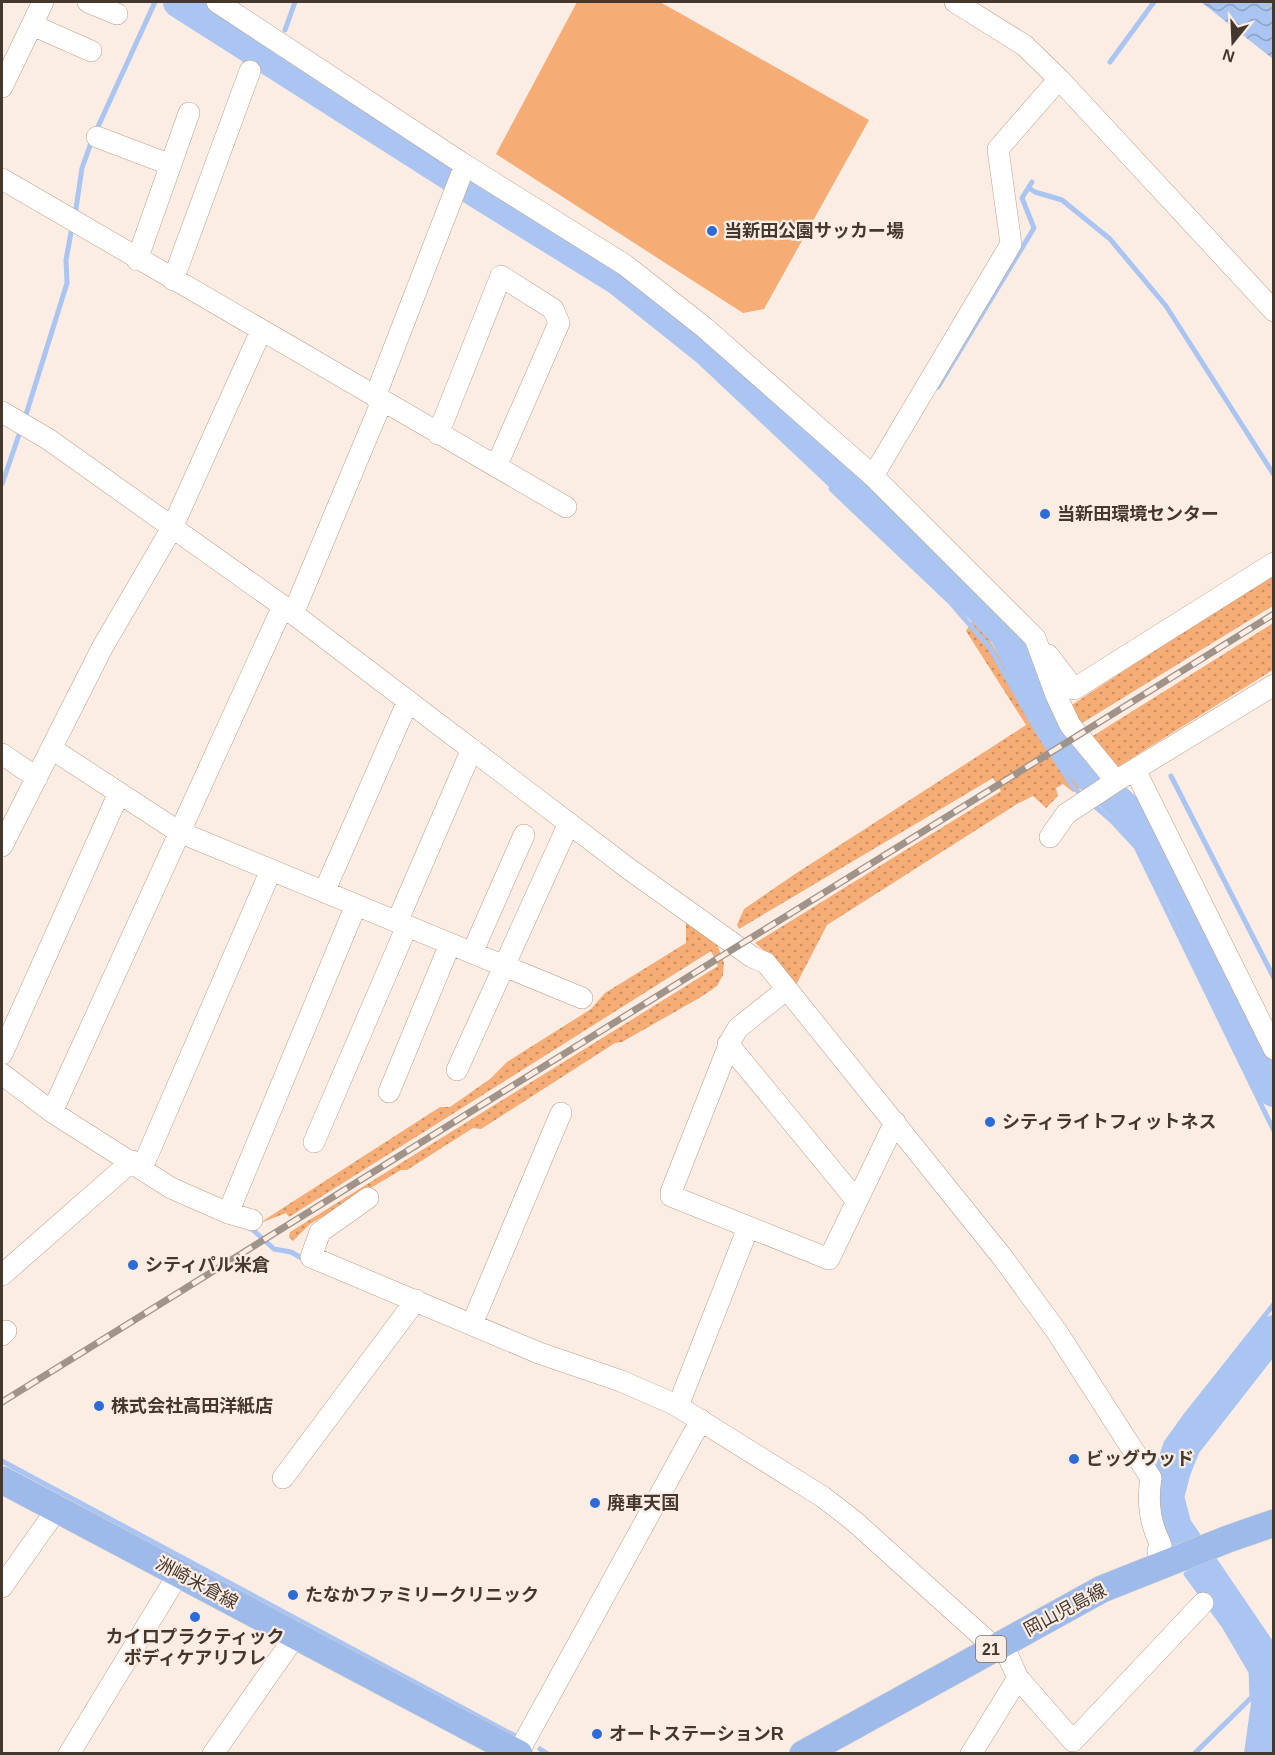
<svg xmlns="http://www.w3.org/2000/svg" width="1275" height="1755" font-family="Arial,'Noto Sans JP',sans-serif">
<defs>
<pattern id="grass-dots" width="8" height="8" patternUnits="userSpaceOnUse" patternTransform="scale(1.5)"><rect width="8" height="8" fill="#f5ac75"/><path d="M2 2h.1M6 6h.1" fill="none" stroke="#c88d60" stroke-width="1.8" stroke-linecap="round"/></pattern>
<pattern id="water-waves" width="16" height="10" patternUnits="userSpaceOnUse" patternTransform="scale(1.5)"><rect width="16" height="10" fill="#aac5f2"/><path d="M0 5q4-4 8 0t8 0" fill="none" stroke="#8ca1c4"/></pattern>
</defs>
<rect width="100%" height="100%" fill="#fbede4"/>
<path fill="url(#grass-dots)" d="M 1273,573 L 1273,606 L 1082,723 L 1072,713 L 1070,706 Z
M 972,621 L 988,638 L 1070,772 L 1084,786 L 1073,792 L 1063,784 L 1056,788 L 1058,796 L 1046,808 L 1033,796 L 1017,804 L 827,925 L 795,987 L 767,953 L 755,943 L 1001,791 L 993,778 L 739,929 L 737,925 L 744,909 L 792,876 L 1026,725 L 966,631 Z
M 1273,623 L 1273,670 L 1116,768 L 1088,739 Z
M 686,917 L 715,939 L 724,963 L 723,975 L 717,986 L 701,997 L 622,1042 L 615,1043 L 481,1129 L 473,1128 L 407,1170 L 401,1170 L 310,1224 L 293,1241 L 289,1237 L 290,1232 L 718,966 L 711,951 L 289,1217 L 286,1213 L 258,1224 L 440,1107 L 450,1107 L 490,1079 L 507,1062 L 591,1009 L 605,993 L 686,943 Z"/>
<path fill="#f5ac75" d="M 577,2 L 660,2 L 869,120 L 764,309 L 743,313 L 496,154 Z"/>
<path fill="url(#water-waves)" d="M 1201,2 L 1273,2 L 1273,59 Z"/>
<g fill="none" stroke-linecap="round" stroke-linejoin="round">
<path stroke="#aac5f2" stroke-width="5" d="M 285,30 L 295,2
M 274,62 L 278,51
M 1110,62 L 1154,2
M 96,131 L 155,2
M 1029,188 L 1035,192 L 1062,200 L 1110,239 L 1166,306 L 1274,475
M 75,215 L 82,168 L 92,140
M 938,387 L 1034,228 L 1022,198 L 1032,182
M 24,421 L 67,283 L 66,260 L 72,227
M 835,470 L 831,489 L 951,603 L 990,648 L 1037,731 L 1073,787 L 1083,796
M 2,484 L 21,429
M 869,502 L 877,488
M 1171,776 L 1274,978
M 1090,802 L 1111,820 L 1136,847 L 1274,1131
M 249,1228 L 253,1230 L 274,1249 L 291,1252 L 307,1261
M 2,1461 L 517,1737
M 1156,1473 L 1166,1443 L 1186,1415 L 1274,1304
M 1186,1574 L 1224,1626 L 1251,1672 L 1252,1697 L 1194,1754
M 540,1749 L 548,1754"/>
<path stroke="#aac5f2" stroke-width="32" d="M 179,2 L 482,195 L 619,280 L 708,351 L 983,610 L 1006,635 L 1030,683 L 1073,756 L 1091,777 L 1125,808 L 1148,835 L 1179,893 L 1274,1091
M 1260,1754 L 1268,1697 L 1268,1677 L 1261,1652 L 1176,1527 L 1168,1497 L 1175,1470 L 1185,1445 L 1274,1331"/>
<g stroke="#bd9e88" stroke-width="22">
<path id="minor" d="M 88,2 L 117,14
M 217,2 L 465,165 L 625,265 L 705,328 L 873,476 L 1035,638 L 1056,695 L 1070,725 L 1116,781
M 955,2 L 1024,45 L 1059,79 L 1274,311
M 32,25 L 91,51
M 2,87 L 43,2
M 97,137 L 171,165
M 2,179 L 566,507
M 137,260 L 189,113
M 173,280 L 250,71
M 375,397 L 465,165
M 2,412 L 48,439 L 283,606 L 629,869 L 752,957 L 766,963 L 1003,1258 L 1057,1332 L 1151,1478 C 1147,1502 1150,1524 1161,1545 L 1158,1551 L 1166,1564
M 438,434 L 501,276 L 553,309 L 559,323 L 496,467
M 873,476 L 1011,244 L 998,149 L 1059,79
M 293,614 L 382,401
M 1048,655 L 1074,689 L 1274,563
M 52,749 L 179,832 L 582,998
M 2,754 L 37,778
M 1135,770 L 1274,1049
M 1050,837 L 1066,814 L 1116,781 L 1274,685
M 2,846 L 102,648 L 172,528 L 261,331
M 324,892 L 408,701
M 397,922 L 472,749
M 472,953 L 524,835
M 787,989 L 738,1028 L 731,1040 L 671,1192 L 671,1196 L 829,1259 L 895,1122
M 728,1044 L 857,1201
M 2,1054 L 119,793
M 457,1070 L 569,823
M 2,1074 L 52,1112 L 171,1188 L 228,1213 L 252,1220
M 389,1092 L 450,944
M 52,1112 L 283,606
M 314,1142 L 407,926
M 142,1168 L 271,870
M 368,1198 L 320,1232 L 311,1257 L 539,1353 L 621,1381 L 674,1404 L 823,1497 L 854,1521 L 994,1647
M 228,1213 L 356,905
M 2,1275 L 132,1161
M 472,1324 L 561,1113
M 2,1335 L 6,1331
M 678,1406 L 748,1228
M 283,1478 L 416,1300
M 2,1587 L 57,1509
M 1002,1643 L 1018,1678 L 1073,1741 L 1203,1603
M 518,1753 L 701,1420
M 69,1754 L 179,1573
M 213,1754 L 296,1635
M 971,1754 L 1018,1678"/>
</g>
<g stroke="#d2cfcd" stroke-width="28">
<path id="major" d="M 2,1480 L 519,1754
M 803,1754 L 1102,1589 L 1228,1539 L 1274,1523"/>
</g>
<use href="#minor" stroke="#fff" stroke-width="21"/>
<use href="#major" stroke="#9ebaea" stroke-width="27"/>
<g stroke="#a0938a" stroke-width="7">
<path id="rail" d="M 2,1402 L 1274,614"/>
</g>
<use href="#rail" stroke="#fbede4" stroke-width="4.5" stroke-dasharray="14" stroke-linecap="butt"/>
</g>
<g fill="#2d6bd9" stroke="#fbede4" stroke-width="2">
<circle cx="712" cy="231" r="6"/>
<circle cx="1045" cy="514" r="6"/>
<circle cx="990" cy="1122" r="6"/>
<circle cx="133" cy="1265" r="6"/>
<circle cx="99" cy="1406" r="6"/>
<circle cx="1074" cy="1459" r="6"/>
<circle cx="595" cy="1503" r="6"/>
<circle cx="293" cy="1595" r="6"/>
<circle cx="195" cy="1617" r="6"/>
<circle cx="597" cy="1734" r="6"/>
</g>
<g text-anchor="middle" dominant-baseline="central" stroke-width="4.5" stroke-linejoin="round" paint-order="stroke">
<rect fill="#fbede4" stroke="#7b6e65" stroke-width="1.5" x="976" y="1636" width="30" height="26" rx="4.5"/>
<g font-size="16" font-weight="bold" fill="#44372e">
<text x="991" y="1649">21</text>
</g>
<g font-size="18" font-weight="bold" fill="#44372e" stroke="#fbede4" text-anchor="start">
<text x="724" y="231">当新田公園サッカー場</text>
<text x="1057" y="514">当新田環境センター</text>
<text x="1002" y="1122">シティライトフィットネス</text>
<text x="145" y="1265">シティパル米倉</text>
<text x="111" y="1406">株式会社高田洋紙店</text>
<text x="1086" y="1459">ビッグウッド</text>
<text x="607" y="1503">廃車天国</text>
<text x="305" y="1595">たなかファミリークリニック</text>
<text x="195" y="1637" text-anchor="middle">カイロプラクティック<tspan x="195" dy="21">ボディケアリフレ</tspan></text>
<text x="609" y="1734">オートステーションR</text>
</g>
<g font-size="18" fill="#44372e" stroke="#fbede4">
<text transform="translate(197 1583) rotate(28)">洲崎米倉線</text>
<text transform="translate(1065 1610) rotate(-28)">岡山児島線</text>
</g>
</g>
<rect width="1275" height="1755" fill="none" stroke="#44372e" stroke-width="6"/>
<g transform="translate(1233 42) rotate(198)" stroke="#fbede4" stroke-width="4.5" paint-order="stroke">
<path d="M0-4.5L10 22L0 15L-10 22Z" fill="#44372e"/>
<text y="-9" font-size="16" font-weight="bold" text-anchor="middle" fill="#44372e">N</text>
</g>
</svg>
